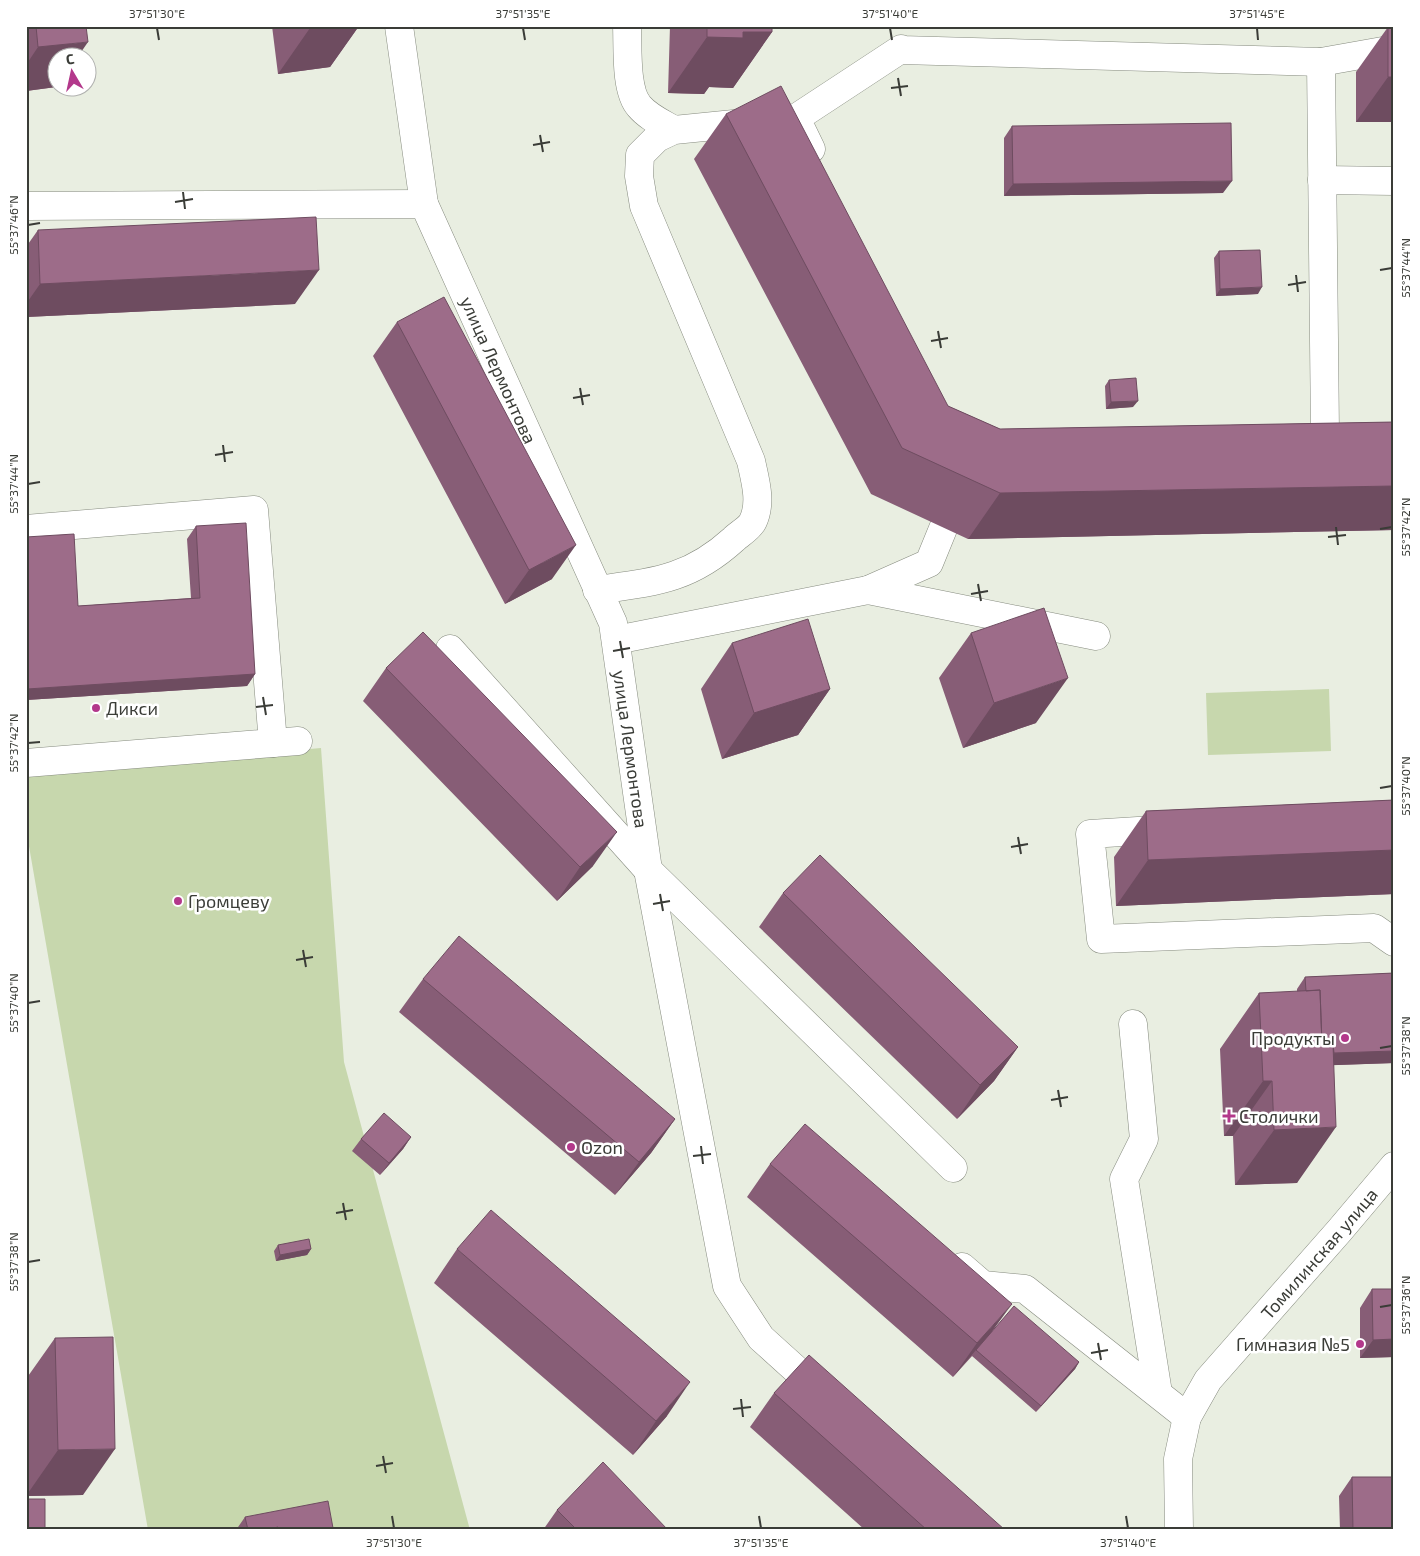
<svg xmlns="http://www.w3.org/2000/svg" width="1420" height="1556" font-family="'Exo 2',sans-serif">
<rect width="100%" height="100%" fill="#e9eee1"/>
<path fill="#c7d7ad" d="M 1329,689 L 1331,751 L 1208,755 L 1206,693 Z
M 321,748 L 344,1062 L 470,1530 L 148,1530 L 26,829 L 26,774 Z"/>
<g fill="none" stroke-linecap="round" stroke-linejoin="round">
<g stroke="#868b7f" stroke-width="29">
<g id="minor">
<path d="M 399,26 L 424,204"/>
<path d="M 627,26 C 628,47 625,90 639,106 C 648,117 662,123 674,130"/>
<path d="M 1321,62 L 1325,433"/>
<path d="M 811,149 L 796,118 L 901,49 L 901,50 L 1321,62 L 1394,49"/>
<path d="M 1322,180 L 1394,181"/>
<path id="s1" d="M 26,206 L 424,204 L 613,623 L 648,870 L 727,1286 L 761,1338 L 823,1394"/>
<path d="M 958,492 L 929,563 L 868,590 L 1096,636"/>
<path d="M 26,529 L 254,510 L 273,743"/>
<path d="M 597,590 C 654,582 689,580 734,539 C 739,534 750,528 753,521 C 762,502 755,480 751,461 L 644,206 L 639,176 L 640,155 L 657,138 L 674,130 L 754,122"/>
<path d="M 616,640 L 868,590"/>
<path d="M 450,649 L 648,870 L 953,1168"/>
<path d="M 26,763 L 298,741"/>
<path d="M 1170,829 L 1090,834 L 1101,939 L 1374,928 L 1394,942"/>
<path d="M 1133,1024 L 1144,1139 L 1124,1179 L 1158,1393"/>
<path d="M 962,1267 L 983,1285 L 1025,1289 L 1187,1417"/>
<path id="s2" d="M 1179,1530 L 1178,1459 L 1187,1417 L 1208,1380 L 1340,1230 L 1394,1166"/>
</g>
</g>
<use href="#minor" stroke="#fff" stroke-width="28"/>
</g>
<path fill="#875d76" d="M 26,26 L 86,26 L 58,58 L 58,85 L 56,87 L 26,91 Z
M 272,26 L 359,26 L 330,67 L 278,74 Z
M 670,26 L 772,26 L 772,32 L 733,88 L 709,87 L 704,94 L 668,93 Z
M 1388,27 L 1394,122 L 1356,122 L 1356,72 Z
M 726,114 L 948,406 L 1000,429 L 1394,422 L 1394,530 L 968,539 L 871,494 L 694,159 Z
M 1012,126 L 1223,193 L 1004,196 L 1004,138 Z
M 38,230 L 295,304 L 26,317 L 26,247 Z
M 1219,251 L 1258,294 L 1216,296 L 1214,258 Z
M 397,322 L 552,579 L 505,604 L 373,356 Z
M 1109,380 L 1133,407 L 1106,409 L 1105,386 Z
M 196,526 L 255,674 L 247,686 L 26,700 L 26,537 L 78,606 L 191,598 L 187,539 Z
M 971,633 L 1036,723 L 963,748 L 939,678 Z
M 732,643 L 830,689 L 798,735 L 722,759 L 701,689 Z
M 386,668 L 593,866 L 557,901 L 363,701 Z
M 1394,800 L 1394,894 L 1116,906 L 1114,857 L 1146,811 Z
M 783,893 L 1018,1047 L 994,1081 L 957,1119 L 759,927 Z
M 1394,973 L 1394,1063 L 1334,1065 L 1297,1183 L 1235,1185 L 1233,1136 L 1224,1136 L 1220,1049 L 1259,993 L 1297,992 L 1297,989 L 1305,977 Z
M 423,979 L 675,1119 L 651,1153 L 615,1195 L 399,1012 Z
M 411,1137 L 403,1149 L 380,1175 L 352,1151 L 361,1139 Z
M 770,1164 L 993,1331 L 1079,1362 L 1075,1369 L 1036,1412 L 972,1356 L 973,1355 L 953,1377 L 747,1197 Z
M 278,1245 L 311,1249 L 307,1255 L 276,1261 L 274,1251 Z
M 457,1249 L 667,1416 L 633,1455 L 434,1283 Z
M 1372,1289 L 1394,1289 L 1394,1357 L 1360,1358 L 1360,1308 Z
M 55,1338 L 83,1495 L 26,1496 L 26,1379 Z
M 774,1393 L 1005,1530 L 865,1530 L 750,1427 Z
M 1352,1477 L 1394,1530 L 1340,1530 L 1339,1496 Z
M 557,1510 L 668,1530 L 543,1530 Z
M 245,1517 L 331,1530 L 236,1530 Z"/>
<path fill="#6e4c60" d="M 325,26 L 359,26 L 330,67 L 278,74 L 310,28 Z
M 1034,26 L 1342,26 L 1340,29 Z
M 743,32 L 772,32 L 733,88 L 709,87 L 704,94 L 668,93 L 707,37 Z
M 88,42 L 77,58 L 58,58 L 58,85 L 56,87 L 26,91 L 26,65 L 38,47 Z
M 1388,77 L 1394,77 L 1394,122 L 1356,122 Z
M 1232,181 L 1223,193 L 1004,196 L 1013,184 Z
M 319,270 L 295,304 L 26,317 L 26,304 L 40,284 Z
M 1262,287 L 1258,294 L 1216,296 L 1220,289 Z
M 1138,401 L 1133,407 L 1106,409 L 1111,402 Z
M 1394,486 L 1394,530 L 968,539 L 1000,493 Z
M 576,545 L 552,579 L 505,604 L 529,570 Z
M 255,674 L 247,686 L 26,700 L 27,689 Z
M 1068,678 L 1036,723 L 963,748 L 994,703 Z
M 830,689 L 798,735 L 722,759 L 754,713 Z
M 617,832 L 593,866 L 557,901 L 580,867 Z
M 1394,850 L 1394,894 L 1116,906 L 1148,860 Z
M 1018,1047 L 994,1081 L 957,1119 L 980,1085 Z
M 1394,1051 L 1394,1063 L 1282,1067 L 1290,1055 Z
M 1263,1081 L 1272,1081 L 1233,1136 L 1224,1136 Z
M 675,1119 L 651,1153 L 615,1195 L 639,1162 Z
M 1336,1127 L 1297,1183 L 1235,1185 L 1274,1130 Z
M 411,1137 L 403,1149 L 380,1175 L 389,1163 Z
M 311,1249 L 307,1255 L 276,1261 L 280,1255 Z
M 1012,1304 L 988,1337 L 976,1350 L 953,1377 L 977,1343 Z
M 1394,1339 L 1394,1357 L 1360,1358 L 1373,1340 Z
M 1079,1362 L 1075,1369 L 1036,1412 L 1041,1406 Z
M 690,1382 L 667,1416 L 633,1455 L 656,1421 Z
M 115,1449 L 83,1495 L 26,1496 L 58,1450 Z
M 278,1527 L 277,1530 L 265,1530 Z"/>
<path fill="#9d6c89" stroke="#6e4c60" d="M 36,26 L 86,26 L 88,42 L 38,47 Z
M 309,26 L 325,26 L 310,28 Z
M 707,26 L 772,26 L 772,32 L 743,32 L 743,38 L 707,37 Z
M 1388,27 L 1394,27 L 1394,77 L 1388,77 Z
M 781,86 L 948,406 L 1000,429 L 1394,422 L 1394,486 L 1000,493 L 902,448 L 726,114 Z
M 1231,123 L 1232,181 L 1013,184 L 1012,126 Z
M 316,217 L 319,270 L 40,284 L 38,230 Z
M 1260,250 L 1262,287 L 1220,289 L 1219,251 Z
M 444,297 L 576,545 L 529,570 L 397,322 Z
M 1136,378 L 1138,401 L 1111,402 L 1109,380 Z
M 246,523 L 255,674 L 27,689 L 26,537 L 74,534 L 78,606 L 200,598 L 196,526 Z
M 1044,608 L 1068,678 L 994,703 L 971,633 Z
M 808,619 L 830,689 L 754,713 L 732,643 Z
M 423,632 L 617,832 L 580,867 L 386,668 Z
M 1394,800 L 1394,850 L 1148,860 L 1146,811 Z
M 820,855 L 1018,1047 L 980,1085 L 783,893 Z
M 459,936 L 675,1119 L 639,1162 L 423,979 Z
M 1394,973 L 1394,1051 L 1334,1053 L 1333,1044 L 1322,1045 L 1320,990 L 1306,991 L 1305,977 Z
M 1320,990 L 1322,1045 L 1333,1044 L 1336,1127 L 1274,1130 L 1272,1081 L 1263,1081 L 1259,993 Z
M 384,1113 L 411,1137 L 389,1163 L 361,1139 Z
M 805,1124 L 1012,1304 L 977,1343 L 770,1164 Z
M 491,1210 L 690,1382 L 656,1421 L 457,1249 Z
M 309,1239 L 311,1249 L 280,1255 L 278,1245 Z
M 1372,1289 L 1394,1289 L 1394,1339 L 1373,1340 Z
M 1014,1306 L 1079,1362 L 1041,1406 L 976,1350 Z
M 113,1337 L 115,1449 L 58,1450 L 55,1338 Z
M 809,1355 L 1005,1530 L 927,1530 L 774,1393 Z
M 603,1462 L 668,1530 L 577,1530 L 557,1510 Z
M 1352,1477 L 1394,1477 L 1394,1530 L 1353,1530 Z
M 26,1499 L 45,1499 L 45,1530 L 26,1530 Z
M 328,1501 L 333,1528 L 322,1530 L 280,1530 L 278,1527 L 265,1530 L 248,1530 L 245,1517 Z"/>
<path fill="none" stroke="#3a3c37" stroke-width="2" d="M 157,28 L 159,40M 523,28 L 525,40M 890,28 L 892,40M 1257,28 L 1258,40M 898,78 L 901,96M 891,88 L 908,86M 540,135 L 543,152M 533,145 L 550,142M 183,192 L 185,209M 175,202 L 193,199M 28,225 L 40,223M 1380,270 L 1392,268M 1296,275 L 1298,292M 1288,285 L 1306,282M 938,331 L 941,348M 931,341 L 948,338M 580,388 L 583,405M 573,398 L 590,395M 223,445 L 225,462M 215,455 L 233,452M 28,484 L 40,482M 1336,527 L 1338,545M 1380,529 L 1392,527M 1328,537 L 1346,535M 978,584 L 981,601M 971,594 L 988,591M 620,641 L 623,658M 613,651 L 630,648M 263,697 L 266,715M 256,707 L 273,705M 28,743 L 40,742M 1380,788 L 1392,786M 1018,837 L 1021,854M 1011,847 L 1028,844M 660,894 L 663,911M 653,904 L 670,901M 303,950 L 306,967M 296,960 L 313,957M 28,1003 L 40,1001M 1380,1048 L 1392,1046M 1058,1090 L 1061,1107M 1051,1100 L 1068,1097M 701,1146 L 703,1164M 693,1156 L 711,1154M 343,1203 L 346,1220M 336,1213 L 353,1210M 28,1262 L 40,1260M 1380,1307 L 1392,1305M 1098,1343 L 1101,1360M 1091,1353 L 1108,1350M 741,1399 L 743,1417M 733,1409 L 751,1407M 383,1456 L 386,1473M 376,1466 L 393,1463M 392,1516 L 394,1528M 759,1516 L 761,1528M 1126,1516 L 1128,1528"/>
<g fill="#b3388b" stroke="#fff" stroke-width="2">
<circle cx="96" cy="708" r="5"/>
<circle cx="178" cy="901" r="5"/>
<circle cx="1345" cy="1038" r="5"/>
<path d="M1226.5 1108.5h5v5h5v5h-5v5h-5v-5h-5v-5h5z"/>
<circle cx="571" cy="1147" r="5"/>
<circle cx="1360" cy="1344" r="5"/>
</g>
<g text-anchor="middle" dominant-baseline="central" stroke-width="5" stroke-linejoin="round" paint-order="stroke">
<g font-size="18" fill="#3a3c37" stroke="#fff">
<text stroke="none"><textPath href="#s1" startOffset="580">улица Лермонтова</textPath></text>
<text stroke="none"><textPath href="#s1" startOffset="985">улица Лермонтова</textPath></text>
<text stroke="none"><textPath href="#s2" startOffset="325">Томилинская улица</textPath></text>
</g>
<g font-size="18" fill="#3a3c37" stroke="#fff" text-anchor="start">
<text x="106" y="708">Дикси</text>
<text x="188" y="901">Громцеву</text>
<text x="1335" y="1038" text-anchor="end">Продукты</text>
<text x="1239" y="1116">Столички</text>
<text x="581" y="1147">Ozon</text>
<text x="1350" y="1344" text-anchor="end">Гимназия №5</text>
</g>
</g>
<rect width="1420" height="1556" fill="none" stroke="#ffffff" stroke-width="55"/>
<g transform="translate(72 72) rotate(351)"><circle r="24" fill="#ffffff" stroke="#b0b1af"/>
<path d="M0-4L9 19L0 12L-9 19Z" fill="#b3388b"/>
<text y="-8" font-size="14" font-weight="bold" text-anchor="middle" fill="#3a3c37">С</text>
</g>
<rect x="28" y="28" width="1364" height="1500" fill="none" stroke="#3a3c37" stroke-width="2"/>
<g font-size="12" text-anchor="middle" fill="#3a3c37">
<text x="157" y="18">37°51'30"E</text>
<text x="523" y="18">37°51'35"E</text>
<text x="890" y="18">37°51'40"E</text>
<text x="1257" y="18">37°51'45"E</text>
<text transform="translate(14 225) rotate(-90)" y="4">55°37'46"N</text>
<text transform="translate(1406 268) rotate(-90)" y="4">55°37'44"N</text>
<text transform="translate(14 484) rotate(-90)" y="4">55°37'44"N</text>
<text transform="translate(1406 527) rotate(-90)" y="4">55°37'42"N</text>
<text transform="translate(14 743) rotate(-90)" y="4">55°37'42"N</text>
<text transform="translate(1406 786) rotate(-90)" y="4">55°37'40"N</text>
<text transform="translate(14 1003) rotate(-90)" y="4">55°37'40"N</text>
<text transform="translate(1406 1046) rotate(-90)" y="4">55°37'38"N</text>
<text transform="translate(14 1262) rotate(-90)" y="4">55°37'38"N</text>
<text transform="translate(1406 1305) rotate(-90)" y="4">55°37'36"N</text>
<text x="394" y="1547">37°51'30"E</text>
<text x="761" y="1547">37°51'35"E</text>
<text x="1128" y="1547">37°51'40"E</text>
</g>
</svg>
